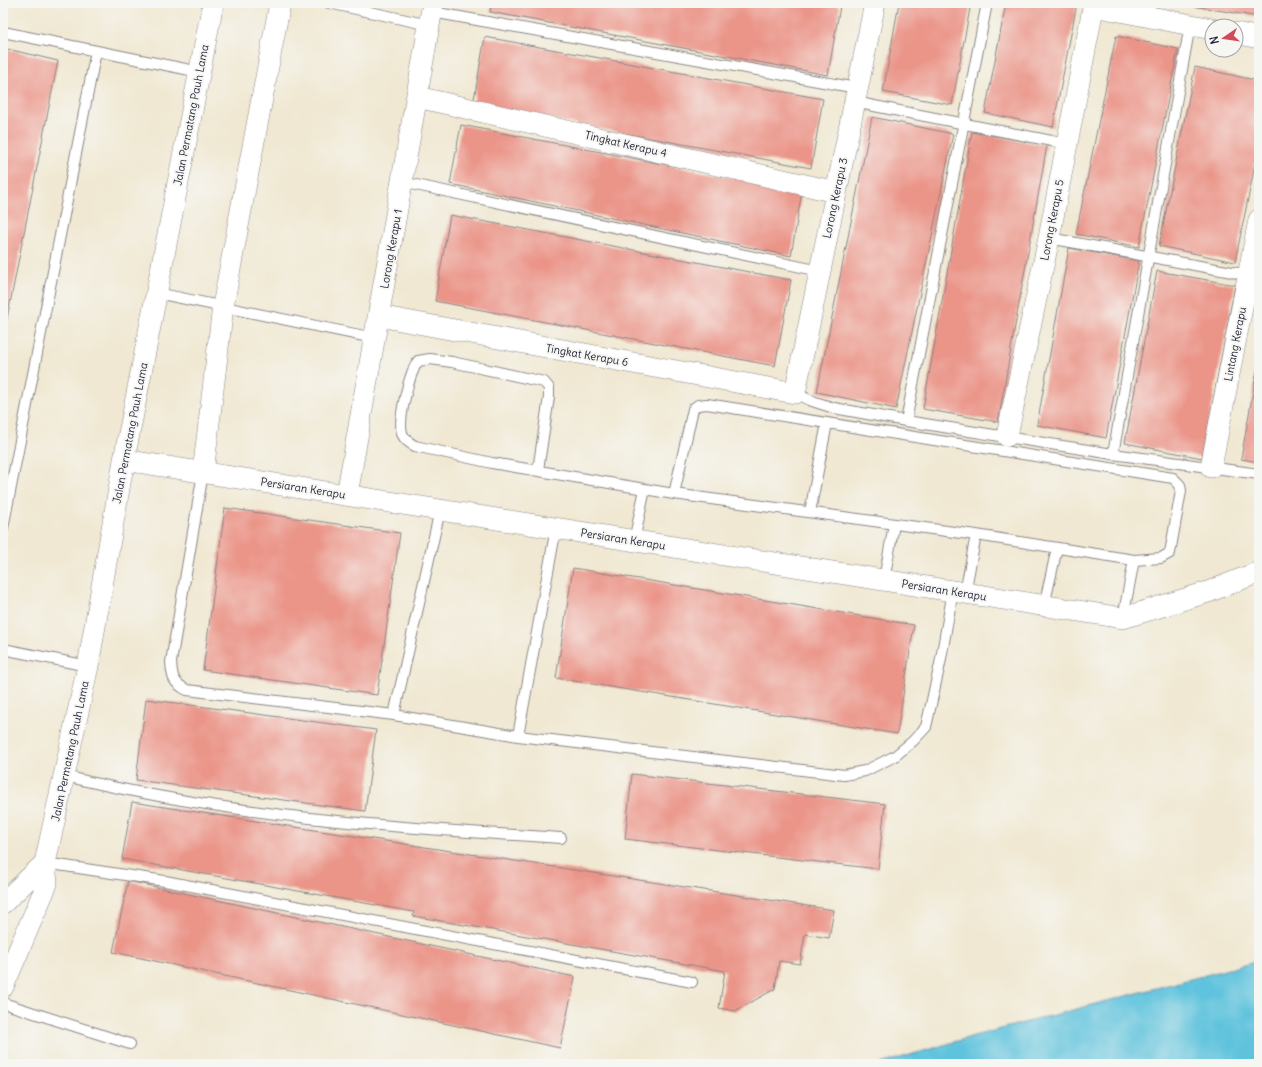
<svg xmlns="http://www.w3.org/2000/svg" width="1262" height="1067" font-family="Delius,sans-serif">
<rect width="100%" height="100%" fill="#f6f6f2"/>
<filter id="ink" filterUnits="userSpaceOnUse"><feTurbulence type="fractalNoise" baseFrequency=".025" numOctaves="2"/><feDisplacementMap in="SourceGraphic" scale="8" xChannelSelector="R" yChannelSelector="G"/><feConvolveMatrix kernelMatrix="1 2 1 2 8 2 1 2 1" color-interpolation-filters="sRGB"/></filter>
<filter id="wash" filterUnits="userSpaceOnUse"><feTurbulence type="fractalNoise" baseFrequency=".012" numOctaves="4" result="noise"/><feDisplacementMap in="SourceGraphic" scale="16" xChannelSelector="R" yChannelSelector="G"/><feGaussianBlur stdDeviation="0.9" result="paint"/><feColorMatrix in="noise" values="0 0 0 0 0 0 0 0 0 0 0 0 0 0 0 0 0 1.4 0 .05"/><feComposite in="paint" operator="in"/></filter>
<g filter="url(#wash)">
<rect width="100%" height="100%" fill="#f0e8d2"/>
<path fill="#5fc3dd" stroke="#40728c" d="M 1259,961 L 1259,1064 L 880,1064 L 974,1036 Z"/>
<g id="blocks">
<path fill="#eb9589" d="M 492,3 L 826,3 L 840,6 L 828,75 L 490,12 Z
M 899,3 L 971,3 L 952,105 L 883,92 Z
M 1006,3 L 1077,3 L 1053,127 L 985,113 Z
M 1181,3 L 1259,3 L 1259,17 L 1181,4 Z
M 1116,36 L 1178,49 L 1139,247 L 1076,234 Z
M 485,37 L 823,99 L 811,168 L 473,105 Z
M 3,48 L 58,61 L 4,334 L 3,334 Z
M 1195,67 L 1259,81 L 1259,145 L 1235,262 L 1159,246 Z
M 872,117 L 953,134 L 896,409 L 817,392 Z
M 461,125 L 802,191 L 791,256 L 450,184 Z
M 972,132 L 1047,145 L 998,422 L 923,409 Z
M 450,215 L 791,280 L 775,366 L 435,301 Z
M 1069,248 L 1139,261 L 1106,438 L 1037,425 Z
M 1157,271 L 1235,285 L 1202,458 L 1125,443 Z
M 1258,364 L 1259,364 L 1259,462 L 1241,459 Z
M 225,508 L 400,533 L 377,695 L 203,670 Z
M 573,568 L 914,625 L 897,734 L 556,678 Z
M 146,699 L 376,730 L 365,811 L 136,780 Z
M 632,774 L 885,804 L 878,869 L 625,839 Z
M 132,802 L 834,910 L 829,938 L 805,934 L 800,964 L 779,961 L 775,989 L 735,1011 L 719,1008 L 725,971 L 413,916 L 414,912 L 122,859 Z
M 128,881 L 575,977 L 560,1048 L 113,952 Z"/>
</g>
</g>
<g filter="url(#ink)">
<use href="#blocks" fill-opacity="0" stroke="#898586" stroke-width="1"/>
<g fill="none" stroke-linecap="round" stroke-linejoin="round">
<g stroke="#898586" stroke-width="12">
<path id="service" d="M 329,3 L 429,25
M 432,12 L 857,88
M 3,32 L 200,72
M 854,102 L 1067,144
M 402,182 L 820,271
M 1049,238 L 1259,277
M 157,293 L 374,338
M 795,393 L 812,401 L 834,408 L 906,421 L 1113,454 L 1259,474
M 906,421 L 987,3
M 1113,454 L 1190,25
M 538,470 L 549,397 L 549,388 L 544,382 L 452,362 L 430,359 L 418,361 C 409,374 398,419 402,433 C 404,440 410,443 415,446 L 492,463 L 674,494 L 976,535 L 1134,560 L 1161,558 L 1170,553 L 1181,491 L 1180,485 L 1173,478 L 707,404 L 698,405 L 693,409 L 674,494
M 203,473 L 171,662 C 172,677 173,683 187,690 L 394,715 L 440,510
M 810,512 L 827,423
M 3,528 L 96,51
M 634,541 L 645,489
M 884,580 L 894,524
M 965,593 L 976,535
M 1044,606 L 1057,548
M 1123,618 L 1134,560
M 3,649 L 88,666
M 394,715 L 518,736 L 844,775 L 865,771 L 895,756 L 913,741 L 926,727 L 940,664 L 953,591
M 518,736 L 556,528
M 65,776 C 227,816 395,828 561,838
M 45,863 L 165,881 L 692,982
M 3,1003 L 130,1044"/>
</g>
<g stroke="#898586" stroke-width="22">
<path id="minor" d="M 1094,6 L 1212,29
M 1236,33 L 1259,38
M 417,97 L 836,192
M 379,316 L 795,393 L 875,3
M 1007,436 L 1049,238 L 1094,3
M 124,460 L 1123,618 L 1208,592 L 1259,572
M 1211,467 L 1259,220
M 203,473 L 223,306 L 280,3
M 347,495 L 433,3
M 3,903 L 45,863
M 3,987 L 47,884 L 45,863 L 88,666 L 124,460 L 213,3"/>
</g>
<use href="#service" stroke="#fff" stroke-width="10"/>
<use href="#minor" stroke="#fff" stroke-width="21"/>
</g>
</g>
<g text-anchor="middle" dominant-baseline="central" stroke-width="4" stroke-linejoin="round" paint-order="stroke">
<g font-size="11" fill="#22223b" stroke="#f6f6f2">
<text transform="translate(191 115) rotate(-79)">Jalan Permatang Pauh Lama</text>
<text transform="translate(626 144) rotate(13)">Tingkat Kerapu 4</text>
<text transform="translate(835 198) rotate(-78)">Lorong Kerapu 3</text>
<text transform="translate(1052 220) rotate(-79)">Lorong Kerapu 5</text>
<text transform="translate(391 249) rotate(-80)">Lorong Kerapu 1</text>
<text transform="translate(1235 344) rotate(-79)">Lintang Kerapu</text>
<text transform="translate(587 355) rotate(10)">Tingkat Kerapu 6</text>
<text transform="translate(130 433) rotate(-79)">Jalan Permatang Pauh Lama</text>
<text transform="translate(303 488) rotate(9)">Persiaran Kerapu</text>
<text transform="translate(623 539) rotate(9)">Persiaran Kerapu</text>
<text transform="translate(944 590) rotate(9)">Persiaran Kerapu</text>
<text transform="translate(70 751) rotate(-78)">Jalan Permatang Pauh Lama</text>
</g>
</g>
<rect width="1262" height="1067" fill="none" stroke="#f6f6f2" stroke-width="16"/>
<g transform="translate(1224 38) rotate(257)"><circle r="19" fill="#f6f6f2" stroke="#a1a1a9"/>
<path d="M0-3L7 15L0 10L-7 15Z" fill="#d1495b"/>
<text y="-6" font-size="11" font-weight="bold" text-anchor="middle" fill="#22223b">N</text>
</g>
</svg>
